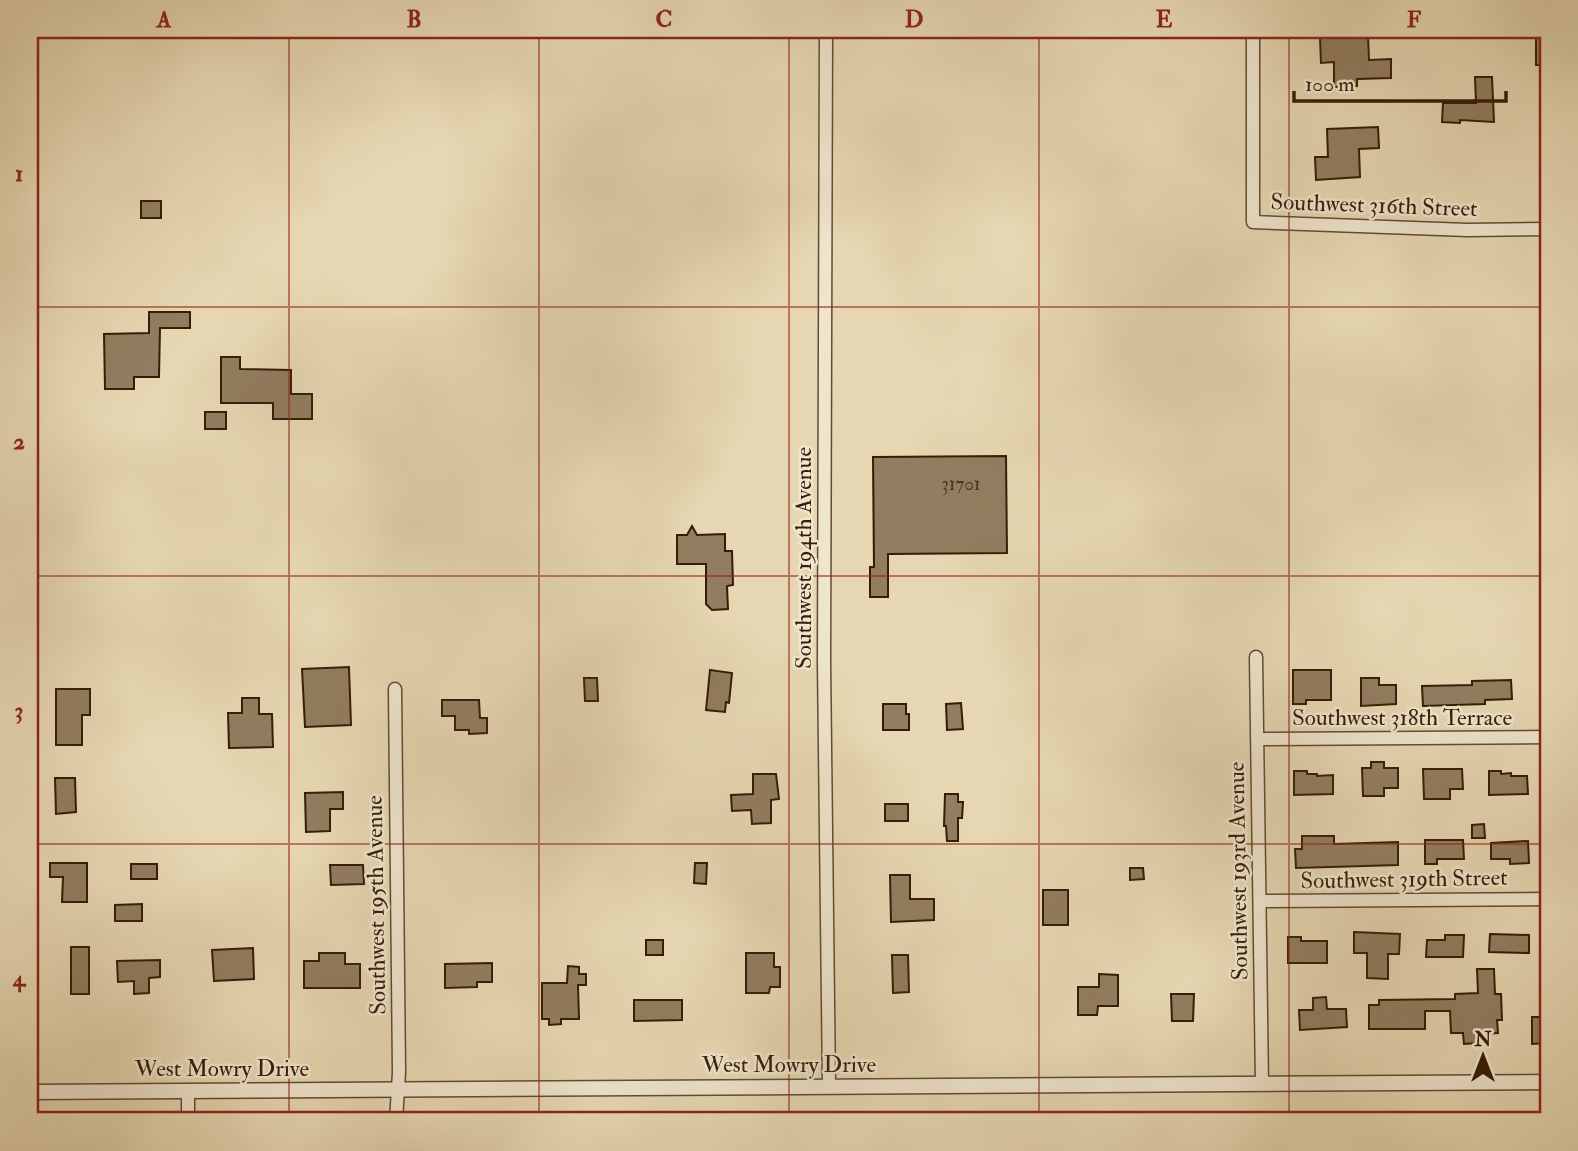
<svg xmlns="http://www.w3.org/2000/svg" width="1578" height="1151" font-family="'IM FELL Double Pica',serif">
<rect width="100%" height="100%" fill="#e6d7b2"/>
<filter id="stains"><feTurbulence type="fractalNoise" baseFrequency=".00286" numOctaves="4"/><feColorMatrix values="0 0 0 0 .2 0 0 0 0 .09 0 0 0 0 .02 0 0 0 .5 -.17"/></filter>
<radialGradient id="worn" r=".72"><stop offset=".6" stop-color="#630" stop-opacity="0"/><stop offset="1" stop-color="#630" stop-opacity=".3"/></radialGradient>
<path fill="#927d60" stroke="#361c07" stroke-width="2" d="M 1331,30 L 1362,30 L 1362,35 L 1368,34 L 1369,60 L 1391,59 L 1391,78 L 1357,79 L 1357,86 L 1334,87 L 1334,62 L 1321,63 L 1320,38 L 1332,38 Z
M 1536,30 L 1548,30 L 1548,65 L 1536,65 Z
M 1475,77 L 1492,77 L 1494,122 L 1460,120 L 1460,123 L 1442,122 L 1443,103 L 1476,103 Z
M 1378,127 L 1379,148 L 1359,149 L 1360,177 L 1316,180 L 1315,157 L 1328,157 L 1327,129 Z
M 141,201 L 161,201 L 161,218 L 141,218 Z
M 149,312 L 190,312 L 190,328 L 160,328 L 159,377 L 134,377 L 134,389 L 105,389 L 104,334 L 149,333 Z
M 221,357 L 240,357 L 240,369 L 291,370 L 291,394 L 312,394 L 312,419 L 273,419 L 273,403 L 221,403 Z
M 205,412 L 226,412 L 226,429 L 205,429 Z
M 1006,456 L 1007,553 L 888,554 L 888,597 L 870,597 L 870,567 L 874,567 L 873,457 Z
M 692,526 L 697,535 L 725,534 L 725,551 L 732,551 L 733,585 L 727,586 L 728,609 L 712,610 L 706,604 L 706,564 L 677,564 L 677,535 L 687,535 Z
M 349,667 L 351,725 L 305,727 L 302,669 Z
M 710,670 L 732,673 L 729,703 L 726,702 L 725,712 L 706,710 Z
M 1293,670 L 1331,670 L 1331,700 L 1306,700 L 1306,704 L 1293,704 Z
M 584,678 L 597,678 L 598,701 L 585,701 Z
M 1361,678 L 1379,678 L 1379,685 L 1396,685 L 1396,704 L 1361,706 Z
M 1511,680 L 1512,699 L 1485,700 L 1485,704 L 1423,706 L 1422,686 L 1472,685 L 1472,681 Z
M 56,689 L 90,689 L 90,715 L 82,715 L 82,745 L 56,745 Z
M 242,698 L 259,698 L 259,714 L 272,714 L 273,747 L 229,748 L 228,713 L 242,713 Z
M 442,700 L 479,700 L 480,718 L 487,718 L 487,733 L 469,734 L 469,730 L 455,730 L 455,716 L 442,716 Z
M 961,703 L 963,729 L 947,730 L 946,704 Z
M 883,704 L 906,704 L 906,714 L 909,714 L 909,730 L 883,730 Z
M 1371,762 L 1384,762 L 1384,768 L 1398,768 L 1398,788 L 1384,788 L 1384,796 L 1363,796 L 1362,768 L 1371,768 Z
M 1423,769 L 1462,769 L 1463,789 L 1450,789 L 1450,799 L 1424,799 Z
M 1294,771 L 1307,771 L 1307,774 L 1317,774 L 1317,776 L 1333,775 L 1333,794 L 1294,795 Z
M 1489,771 L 1501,771 L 1501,774 L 1511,773 L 1511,776 L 1527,776 L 1528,794 L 1489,795 Z
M 753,774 L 776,774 L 779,799 L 771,800 L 771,823 L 752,824 L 751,810 L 732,811 L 731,795 L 753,794 Z
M 55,778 L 75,778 L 76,812 L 56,814 Z
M 343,792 L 343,809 L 330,809 L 330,831 L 306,832 L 305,793 Z
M 945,794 L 958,794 L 958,802 L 963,802 L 962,818 L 958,818 L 958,841 L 947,841 L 946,826 L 944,826 Z
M 885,804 L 908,804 L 908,821 L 885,821 Z
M 1484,824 L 1485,838 L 1472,838 L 1472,825 Z
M 1302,836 L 1334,836 L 1334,844 L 1398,842 L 1398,865 L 1296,868 L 1295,849 L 1302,849 Z
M 1425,840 L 1463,840 L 1464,859 L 1437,859 L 1437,864 L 1425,864 Z
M 1528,841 L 1529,863 L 1510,864 L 1510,859 L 1491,859 L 1491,843 Z
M 50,863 L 87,863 L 87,902 L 62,902 L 63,877 L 50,877 Z
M 695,863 L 707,863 L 706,884 L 694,883 Z
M 131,864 L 157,864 L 157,879 L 131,879 Z
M 330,865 L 363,865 L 364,884 L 331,885 Z
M 1130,868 L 1143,868 L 1144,879 L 1130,880 Z
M 890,875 L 910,875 L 910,899 L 934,899 L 934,920 L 891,922 Z
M 1043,890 L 1068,890 L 1068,925 L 1043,925 Z
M 142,904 L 142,921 L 115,921 L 115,905 Z
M 1354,932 L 1400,934 L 1399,954 L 1388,954 L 1388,979 L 1367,978 L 1367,953 L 1354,953 Z
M 1490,934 L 1529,935 L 1529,953 L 1489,952 Z
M 1445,935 L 1464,935 L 1463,957 L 1426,957 L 1427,940 L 1445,940 Z
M 1288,937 L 1301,937 L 1301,941 L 1327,941 L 1327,963 L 1288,963 Z
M 646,940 L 663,940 L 663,955 L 646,955 Z
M 71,947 L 89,947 L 89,994 L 71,994 Z
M 253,948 L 254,979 L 214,981 L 212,950 Z
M 319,953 L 345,953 L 345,964 L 360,964 L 360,988 L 304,988 L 304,961 L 319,961 Z
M 746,953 L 774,953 L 774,967 L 780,967 L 780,987 L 770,987 L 769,993 L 746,993 Z
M 892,955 L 908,955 L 909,992 L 893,993 Z
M 160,960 L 160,977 L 149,978 L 149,993 L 134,994 L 134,981 L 118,982 L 117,961 Z
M 492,963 L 492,982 L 477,982 L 477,987 L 445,988 L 445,964 Z
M 568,966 L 579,967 L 579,974 L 586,974 L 586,985 L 578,985 L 579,1019 L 561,1019 L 561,1024 L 549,1025 L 549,1019 L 542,1019 L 542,983 L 567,983 Z
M 1477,969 L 1494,969 L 1495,994 L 1501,994 L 1502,1020 L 1497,1020 L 1498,1033 L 1478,1034 L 1478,1043 L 1464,1044 L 1463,1033 L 1451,1033 L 1450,1011 L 1425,1011 L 1425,1029 L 1369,1029 L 1369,1005 L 1379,1005 L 1379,1000 L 1455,999 L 1455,994 L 1478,993 Z
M 1099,974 L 1118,975 L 1118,1006 L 1098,1006 L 1097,1015 L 1078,1015 L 1078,987 L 1099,987 Z
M 1171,994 L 1194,994 L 1193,1021 L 1172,1021 Z
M 1326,997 L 1327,1009 L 1346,1009 L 1347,1027 L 1300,1030 L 1299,1010 L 1313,1010 L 1313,998 Z
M 634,1000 L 682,1000 L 682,1020 L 634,1021 Z
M 1532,1017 L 1548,1017 L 1548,1043 L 1532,1044 Z"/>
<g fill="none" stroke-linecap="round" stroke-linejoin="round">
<g stroke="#624b32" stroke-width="15">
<path id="minor" d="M 826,30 L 824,662 L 829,1087
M 1253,30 L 1253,222 L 1468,230 L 1548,229
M 1256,657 L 1262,1084
M 395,689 L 399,1072 L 396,1121
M 1257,739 L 1548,737
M 1260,901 L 1548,899
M 188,1091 L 188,1121"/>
</g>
<g stroke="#624b32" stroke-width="17">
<path id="tertiary" d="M 30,1092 L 1548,1082"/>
</g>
<use href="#minor" stroke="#efe5cd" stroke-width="12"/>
<use href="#tertiary" stroke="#efe5cd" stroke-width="14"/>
</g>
<path fill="none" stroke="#8f2418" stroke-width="2" stroke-opacity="0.55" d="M 289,30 L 289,1121M 539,30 L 539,1121M 789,30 L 789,1121M 1039,30 L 1039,1121M 1289,30 L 1289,1121M 30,307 L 1548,307M 30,576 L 1548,576M 30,844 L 1548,844"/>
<g text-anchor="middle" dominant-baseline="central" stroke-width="5" stroke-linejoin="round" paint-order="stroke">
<g font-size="19" fill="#4d341d">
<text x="961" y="484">31701</text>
</g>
<g font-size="23" fill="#361c07" stroke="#efe5cd">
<text transform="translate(1374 205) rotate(2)">Southwest 316th Street</text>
<text transform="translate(803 558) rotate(-90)">Southwest 194th Avenue</text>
<text x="1402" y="717">Southwest 318th Terrace</text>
<text transform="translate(1238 871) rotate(-91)">Southwest 193rd Avenue</text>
<text transform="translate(1404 879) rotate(-1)">Southwest 319th Street</text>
<text transform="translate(376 905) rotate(-91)">Southwest 195th Avenue</text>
<text x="789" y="1064">West Mowry Drive</text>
<text x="222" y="1068">West Mowry Drive</text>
</g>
</g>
<rect width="1578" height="1151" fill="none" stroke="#e6d7b2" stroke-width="77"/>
<g transform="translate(1483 1056)" stroke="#efe5cd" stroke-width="5" paint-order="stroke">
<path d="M0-5L12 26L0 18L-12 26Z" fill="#361c07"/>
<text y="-10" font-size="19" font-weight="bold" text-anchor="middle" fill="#361c07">N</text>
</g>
<path d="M1294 91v10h212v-10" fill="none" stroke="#361c07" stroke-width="3.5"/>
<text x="1305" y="91" font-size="21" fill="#361c07" stroke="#efe5cd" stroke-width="5" paint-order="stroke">100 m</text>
<rect x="38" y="38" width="1502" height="1074" fill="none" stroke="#8f2418" stroke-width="2.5"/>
<g font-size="23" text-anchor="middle" font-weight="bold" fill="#8f2418">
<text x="164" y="27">A</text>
<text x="414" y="27">B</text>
<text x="664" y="27">C</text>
<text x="914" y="27">D</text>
<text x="1164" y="27">E</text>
<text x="1414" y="27">F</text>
<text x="19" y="181">1</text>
<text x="19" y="449">2</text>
<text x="19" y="718">3</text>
<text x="19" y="986">4</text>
</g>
<rect width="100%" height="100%" filter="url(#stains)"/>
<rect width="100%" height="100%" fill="url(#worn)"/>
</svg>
